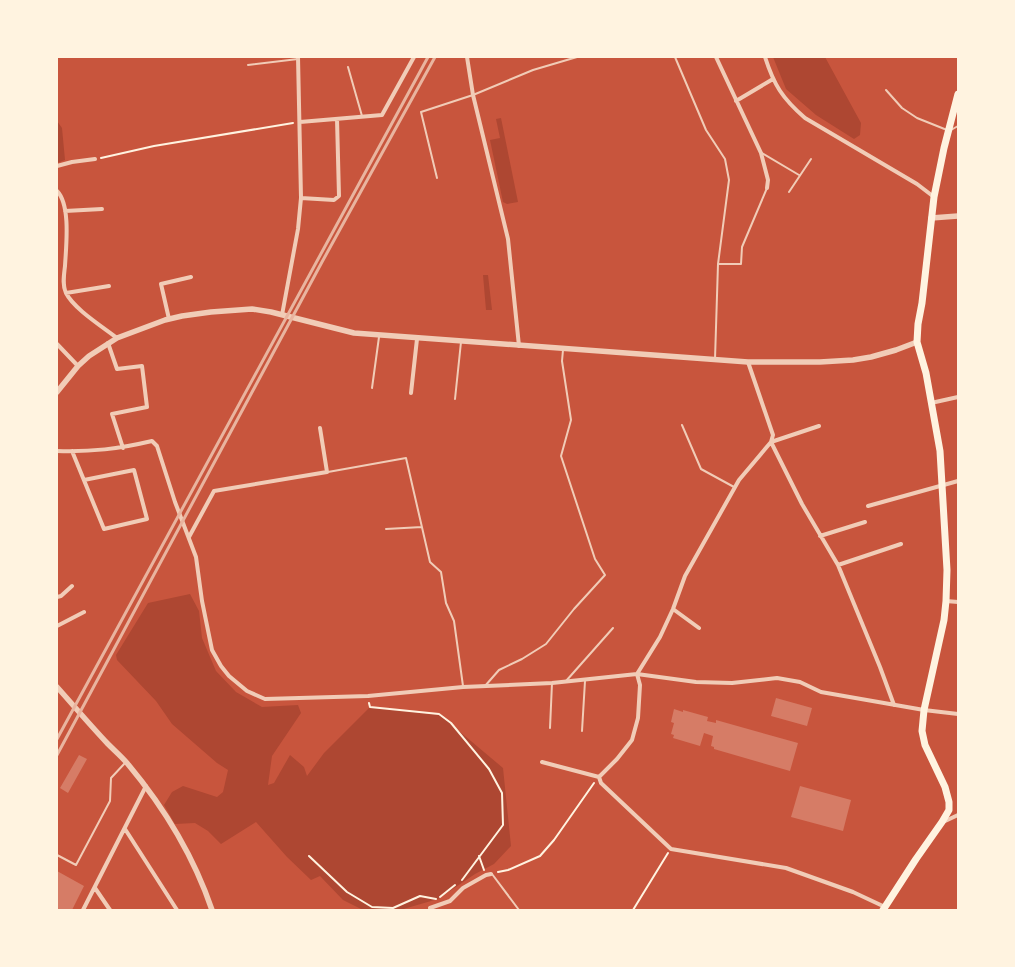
<svg xmlns="http://www.w3.org/2000/svg" width="1015" height="967" font-family="'PT Sans Narrow',sans-serif">
<rect width="100%" height="100%" fill="#c8553d"/>
<path fill="#ae4732" d="M 773,57 L 825,57 L 861,123 L 860,135 L 854,139 L 816,115 L 786,89 Z
M 501,118 L 518,202 L 507,204 L 503,202 L 490,140 L 500,138 L 496,119 Z
M 57,121 L 62,128 L 65,160 L 57,163 Z
M 483,275 L 488,275 L 492,310 L 486,310 Z
M 190,594 L 199,611 L 202,638 L 216,671 L 236,692 L 262,707 L 298,705 L 301,713 L 272,756 L 268,785 L 274,783 L 290,755 L 304,767 L 307,776 L 324,753 L 370,707 L 440,715 L 503,768 L 511,846 L 494,864 L 475,874 L 438,899 L 400,910 L 363,910 L 343,900 L 320,876 L 311,880 L 287,857 L 256,822 L 221,844 L 208,831 L 195,823 L 175,824 L 164,805 L 172,792 L 183,786 L 217,797 L 223,792 L 228,770 L 217,763 L 172,724 L 156,701 L 117,660 L 116,655 L 148,603 Z"/>
<path fill="#d67c66" d="M 776,698 L 812,708 L 807,726 L 771,716 Z
M 674,709 L 683,712 L 683,710 L 708,717 L 707,721 L 716,723 L 716,720 L 798,743 L 790,771 L 714,749 L 714,747 L 711,746 L 713,736 L 704,733 L 700,746 L 673,738 L 674,735 L 671,734 L 674,723 L 671,722 Z
M 79,755 L 87,759 L 68,793 L 60,788 Z
M 800,786 L 851,800 L 843,831 L 791,817 Z
M 57,871 L 84,886 L 72,910 L 57,910 Z"/>
<g fill="none" stroke-linecap="round" stroke-linejoin="round">
<path stroke="#fff3e0" stroke-width="2" d="M 101,158 L 154,146 L 293,123
M 369,703 L 370,707 L 439,714 L 451,723 L 489,769 L 502,793 L 503,825 L 462,880
M 309,856 L 347,892 L 372,907 L 393,908 L 420,896 L 436,899
M 479,856 L 484,870
M 498,872 L 508,870 L 540,856 L 554,840 L 594,783
M 440,897 L 455,885
M 633,910 L 668,853"/>
<path stroke="#f1ccb7" stroke-width="2" d="M 675,57 L 706,130 L 725,159 L 729,180 L 718,264 L 715,359
M 248,65 L 298,59
M 348,67 L 362,116
M 886,90 L 902,108 L 917,118 L 947,130
M 951,130 L 958,126
M 762,153 L 799,175
M 437,178 L 421,112 L 473,95 L 533,70 L 577,57
M 789,192 L 811,159
M 718,264 L 741,264 L 742,247 L 767,188
M 372,388 L 379,337
M 455,399 L 461,342
M 682,425 L 701,469 L 734,487
M 328,472 L 406,458 L 430,562 L 441,572 L 446,603 L 454,621 L 463,686
M 386,529 L 422,527
M 566,681 L 613,628
M 485,686 L 499,670 L 522,659 L 546,644 L 574,609 L 605,575 L 595,559 L 561,456 L 571,420 L 562,361 L 563,350
M 550,728 L 552,683
M 582,731 L 585,681
M 57,855 L 76,865 L 110,801 L 111,778 L 125,763
M 492,874 L 519,910"/>
<path stroke="#f1ccb7" stroke-width="4" d="M 467,57 L 473,95 L 508,239 L 519,346
M 716,57 L 761,153 L 768,180 L 767,188
M 765,57 C 774,85 782,98 805,118 L 917,184 L 934,197
M 736,101 L 773,79
M 300,122 L 382,115 L 414,57
M 57,166 L 72,162 L 95,159
M 57,191 C 71,205 66,247 65,266 C 64,275 62,285 66,293 C 74,309 103,327 117,338
M 301,198 L 334,200 L 339,196 L 337,119
M 65,211 L 102,209
M 66,293 L 109,286
M 282,315 L 298,229 L 301,198 L 298,57
M 169,319 L 161,284 L 191,277
M 108,343 L 117,369 L 142,366 L 147,407 L 112,414 L 123,448
M 57,344 L 78,366
M 411,393 L 417,339
M 931,403 L 958,397
M 819,426 L 771,442 L 802,504 L 838,565 L 880,667 L 894,705
M 57,451 C 92,452 118,449 152,441 L 157,446 L 175,502 L 196,557 L 202,601 L 212,650 L 221,666 L 229,676 L 247,691 L 265,699 L 368,696 L 463,687 L 552,683 L 637,674 L 696,682 L 732,683 L 777,678 L 800,682 L 821,692 L 924,710 L 958,714
M 72,451 L 104,529 L 147,519 L 134,470 L 84,480
M 868,506 L 958,481
M 820,536 L 865,522
M 189,537 L 214,491 L 327,472 L 320,428
M 838,565 L 901,544
M 57,597 L 61,596 L 72,586
M 946,601 L 958,602
M 673,609 L 699,628
M 57,626 L 84,612
M 542,762 L 599,777
M 599,777 L 617,759 L 632,740 L 638,718 L 640,685 L 637,674 L 660,637 L 673,609 L 685,576 L 739,480 L 771,442 L 773,435 L 748,362
M 599,777 L 601,783 L 671,849 L 786,868 L 853,892 L 885,907
M 943,822 L 958,815
M 125,829 L 177,910
M 95,888 L 110,910
M 430,908 L 450,901 L 463,888 L 486,875 L 491,874
M 83,910 L 146,786"/>
<path stroke="#f1ccb7" stroke-width="5.5" d="M 931,218 L 958,216
M 57,392 L 78,366 L 89,356 L 117,338 L 165,320 L 182,316 L 211,312 L 252,309 L 271,312 L 354,333 L 748,362 L 820,362 L 853,360 L 871,357 L 896,350 L 917,342
M 57,687 C 74,706 90,725 108,744 C 114,750 121,756 127,763 C 163,806 194,857 212,910"/>
<path stroke="#fff3e0" stroke-width="7" d="M 883,910 L 916,859 L 942,822 L 949,810 L 949,802 L 945,787 L 925,745 L 922,731 L 924,710 L 944,620 L 946,601 L 947,570 L 940,451 L 926,373 L 917,342 L 918,324 L 922,303 L 934,197 L 944,148 L 958,94"/>
<path stroke="#e9b49f" stroke-width="3" d="M 57,739 L 428,57
M 57,755 L 322,262 L 435,57"/>
</g>
<rect width="1015" height="967" fill="none" stroke="#fff3e0" stroke-width="116"/>
</svg>
